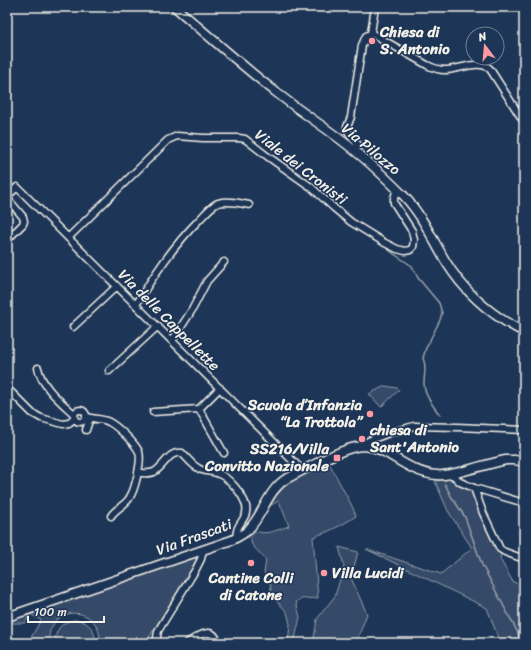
<svg xmlns="http://www.w3.org/2000/svg" width="531" height="650" font-family="Sriracha,sans-serif">
<rect width="100%" height="100%" fill="#1d3557"/>
<filter id="ink" filterUnits="userSpaceOnUse"><feTurbulence type="fractalNoise" baseFrequency=".025" numOctaves="2"/><feDisplacementMap in="SourceGraphic" scale="8" xChannelSelector="R" yChannelSelector="G"/><feConvolveMatrix kernelMatrix="1 2 1 2 8 2 1 2 1" color-interpolation-filters="sRGB"/></filter>
<g filter="url(#ink)">
<path fill="#354a67" stroke="#949ea8" d="M 385,386 L 397,388 L 399,390 L 381,407 L 369,394 Z
M 328,461 L 352,506 L 356,516 C 343,525 328,532 313,537 L 318,598 L 301,599 L 296,602 L 300,617 L 294,643 L 288,643 L 290,624 L 287,612 L 272,596 L 270,583 L 264,573 L 266,560 L 252,545 L 250,536 L 256,531 C 266,536 279,529 289,526 L 279,501 L 269,506 L 280,490 L 289,482 Z
M 448,479 L 470,488 L 496,550 L 501,555 L 500,559 L 513,582 L 524,586 L 524,643 L 500,643 L 487,608 L 366,549 L 441,574 L 472,548 L 448,511 L 435,481 Z
M 339,547 L 358,552 L 351,578 L 367,614 L 356,643 L 320,643 L 314,638 L 317,619 L 335,596 L 344,566 Z
M 196,556 L 196,562 L 148,639 L 149,640 L 148,643 L 100,643 C 100,638 100,632 97,627 C 89,610 63,608 53,625 C 49,630 49,636 49,643 L 28,643 L 41,620 L 30,614 L 25,623 L 7,623 L 7,621 L 28,613 Z
M 74,620 C 87,620 96,629 95,643 L 55,643 C 55,630 61,622 74,620 Z"/>
<g fill="none" stroke-linecap="round" stroke-linejoin="round">
<path stroke="#9aa2ab" stroke-width="1.5" d="M 385,247 L 394,254 L 412,266 L 418,278 L 439,303 L 442,313 L 440,320 L 426,348 L 423,358 C 427,367 424,374 424,383 C 424,395 433,406 440,415
M 445,484 L 451,496 L 465,517 L 482,565 L 517,631 L 521,643"/>
<g stroke="#f4f1e8" stroke-width="9">
<path id="minor" d="M 371,33 L 375,7
M 354,149 L 358,145 L 347,130 L 347,127 L 351,117 L 362,45 L 366,36 L 371,33 L 427,65 C 433,68 438,70 445,70 C 458,70 480,59 490,69 L 524,122
M 7,197 L 17,187 L 303,471
M 7,198 L 23,217 L 24,221 L 23,224 L 7,240
M 68,238 L 168,140 L 177,136 L 203,138 L 239,138 L 245,139 L 267,156 L 311,187 L 334,208 L 351,222 L 385,243 L 397,249 L 405,251 L 410,250 L 413,247 L 414,240 L 412,231 L 394,203 L 394,198 L 397,189
M 136,305 C 154,274 175,244 200,219 C 205,214 211,206 218,203 C 227,200 239,203 249,205
M 73,327 L 117,286
M 172,341 L 192,310 L 207,281 L 224,262
M 38,368 C 42,387 60,401 74,414
M 109,371 L 158,326
M 11,392 L 32,413 L 41,418 L 63,424 L 69,423 L 74,419
M 199,409 L 224,453
M74 416a6 6 0 1 1 12 0a6 6 0 1 1-12 0Z
M 153,412 L 199,409 L 220,388
M 86,416 C 93,420 102,418 109,422 C 117,426 136,444 139,452 C 142,461 135,489 130,497 C 126,505 116,508 111,516
M 86,430 L 90,418
M 360,446 L 368,441 L 389,433 L 414,426 L 457,427 L 524,430
M 138,473 C 143,473 149,474 154,472 C 164,467 169,450 182,453 C 187,458 192,465 198,468 C 203,472 210,471 216,473 C 228,476 243,494 246,506 C 249,520 234,523 237,538
M 453,474 L 455,477 L 460,482 L 474,488 L 481,490 L 524,503
M 474,488 L 483,513 L 500,549 L 505,552 L 524,559
M 158,643 L 157,637 L 158,631 L 196,569 L 201,559 L 203,550
M 187,643 C 197,637 213,624 218,643"/>
</g>
<g stroke="#f4f1e8" stroke-width="11">
<path id="major" d="M 175,7 C 209,36 242,66 277,93 C 302,113 330,130 355,151 C 372,164 388,180 404,196 C 422,215 433,240 446,262 C 465,293 492,316 524,332
M 7,617 L 232,540 C 238,537 244,534 248,530 C 264,514 267,491 286,479 C 305,470 342,447 362,446 C 371,446 379,449 388,454 C 403,463 419,474 437,475 C 447,476 456,473 464,471 C 478,467 492,463 506,460 L 515,460 L 524,462"/>
</g>
<use href="#minor" stroke="#1d3557" stroke-width="6"/>
<use href="#major" stroke="#1d3557" stroke-width="8"/>
</g>
</g>
<g fill="#ff9aa2" stroke="#1d3557" stroke-width="1.5">
<circle cx="372" cy="41" r="4"/>
<circle cx="370" cy="414" r="4"/>
<circle cx="362" cy="439" r="4"/>
<rect x="333" y="454" width="8" height="8" rx="2"/>
<circle cx="251" cy="563" r="4"/>
<circle cx="324" cy="573" r="4"/>
</g>
<g text-anchor="middle" dominant-baseline="central" stroke-width="3" stroke-linejoin="round" paint-order="stroke">
<g font-size="15" font-weight="bold" fill="#f4f1e8" stroke="#1d3557" text-anchor="start">
<text x="380" y="32">Chiesa di<tspan x="380" dy="17">S. Antonio</tspan></text>
<text x="362" y="405" text-anchor="end">Scuola d’Infanzia<tspan x="362" dy="17">“La Trottola”</tspan></text>
<text x="370" y="430">chiesa di<tspan x="370" dy="17">Sant'Antonio</tspan></text>
<text x="329" y="449" text-anchor="end">SS216/Villa<tspan x="329" dy="17">Convitto Nazionale</tspan></text>
<text x="332" y="573">Villa Lucidi</text>
<text x="251" y="578" text-anchor="middle">Cantine Colli<tspan x="251" dy="17">di Catone</tspan></text>
</g>
<g font-size="15" fill="#f4f1e8" stroke="#1d3557">
<text transform="translate(371 149) rotate(40)">Via Pilozzo</text>
<text transform="translate(301 167) rotate(38)">Viale dei Cronisti</text>
<text transform="translate(169 320) rotate(45)">Via delle Cappellette</text>
<text transform="translate(194 537) rotate(-20)">Via Frascati</text>
</g>
</g>
<rect width="531" height="650" fill="none" stroke="#1d3557" stroke-width="24"/>
<rect x="12" y="12" width="507" height="626" fill="none" stroke="#f4f1e8" stroke-width="1.5" filter="url(#ink)"/>
<g transform="translate(485 46) rotate(344)"><circle r="19" fill="#1d3557" stroke="#738091"/>
<path d="M0-3L7 15L0 10L-7 15Z" fill="#ff9aa2"/>
<text y="-6" font-size="11" font-weight="bold" text-anchor="middle" fill="#f4f1e8">N</text>
</g>
<path d="M28 616v6h76v-6" fill="none" stroke="#f4f1e8" stroke-width="2"/>
<text x="34" y="616" font-size="12" fill="#f4f1e8" stroke="#1d3557" stroke-width="3" paint-order="stroke">100 m</text>
</svg>
